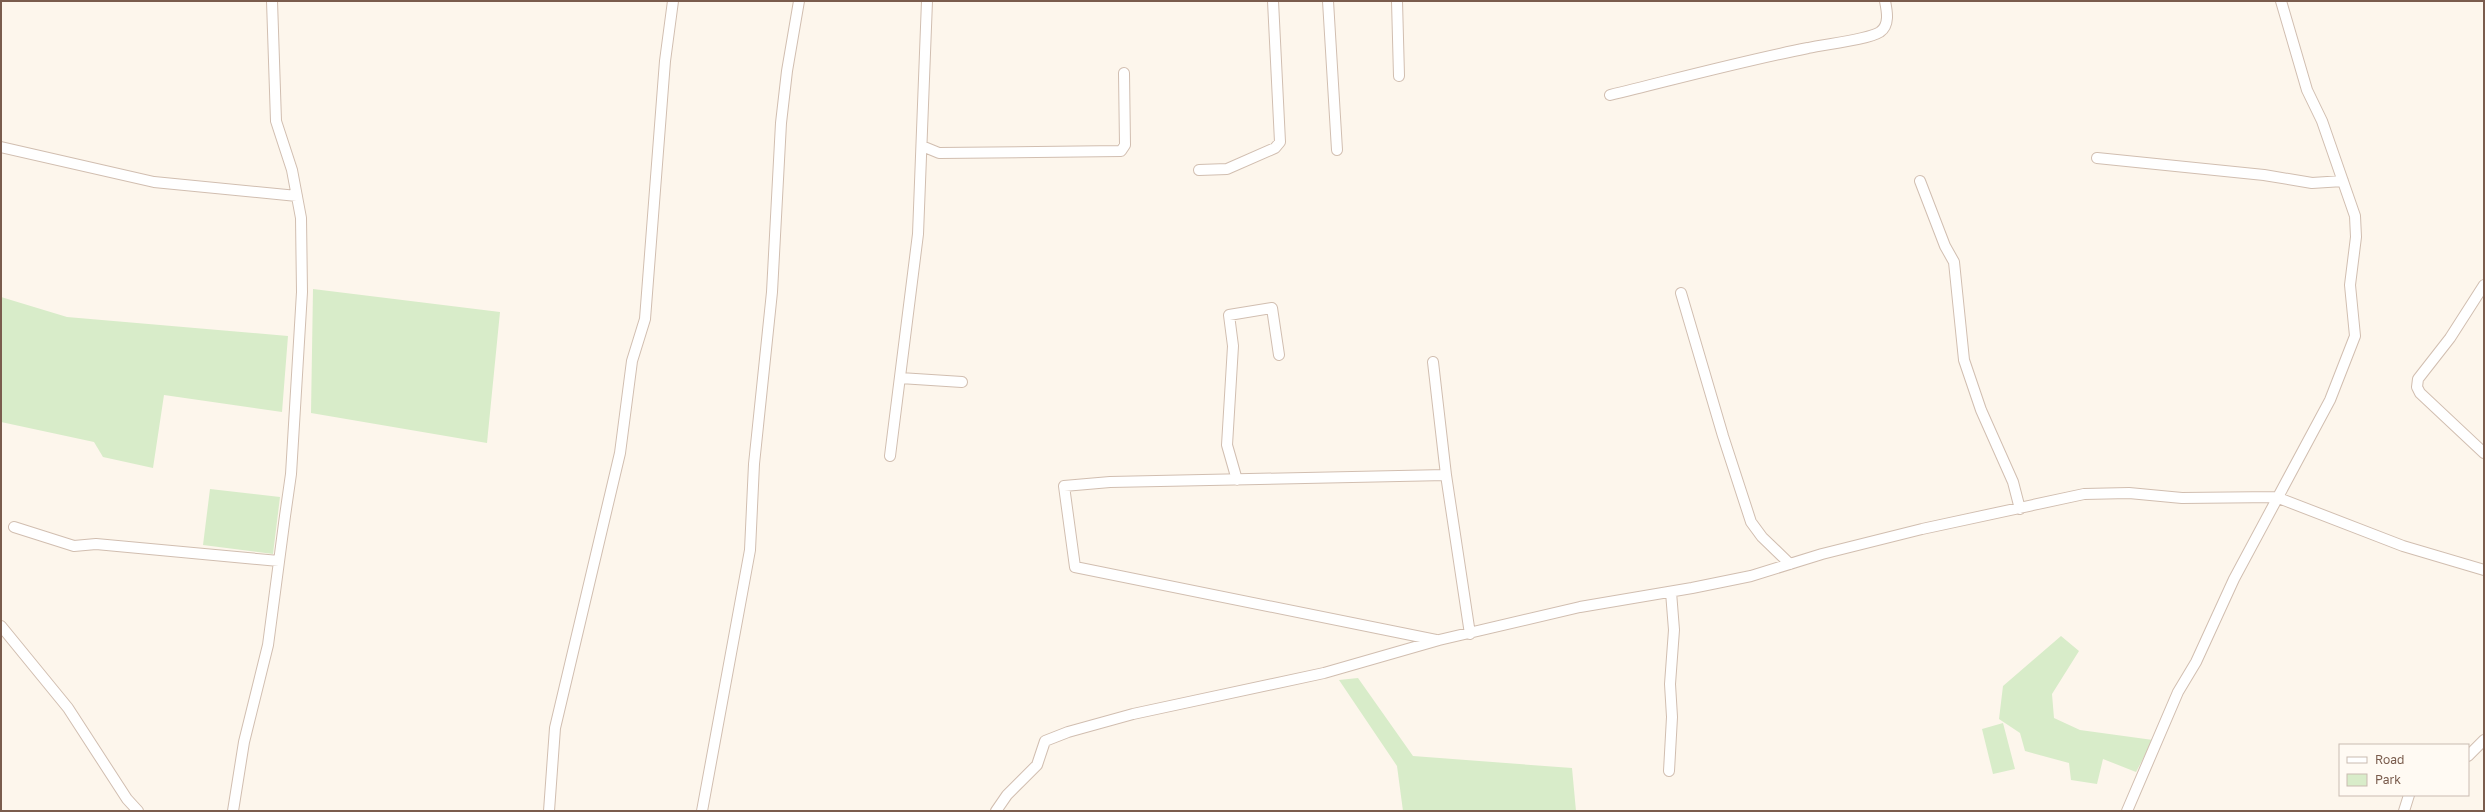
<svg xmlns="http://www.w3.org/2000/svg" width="2485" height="812" font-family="'Golos Text',sans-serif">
<rect width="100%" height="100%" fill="#fdf6ec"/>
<path fill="#d8ecc9" d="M 313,289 L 500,312 L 487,443 L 311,413 Z
M 1,297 L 67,317 L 288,336 L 282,412 L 164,395 L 153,468 L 103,457 L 94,442 L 1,422 Z
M 210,489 L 280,497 L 273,554 L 203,545 Z
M 2061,636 L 2079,651 L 2052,694 L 2054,718 L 2080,730 L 2153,740 L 2136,772 L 2103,759 L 2097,784 L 2071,780 L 2069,763 L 2025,751 L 2020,733 L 1999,719 L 2003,686 Z
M 1358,678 L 1413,756 L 1572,768 L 1576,811 L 1403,811 L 1397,766 L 1339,680 Z
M 2003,723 L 2015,769 L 1993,774 L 1982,729 Z"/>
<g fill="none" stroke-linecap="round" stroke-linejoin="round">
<g stroke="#d1beb0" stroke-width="12">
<path id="street" d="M 1328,1 L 1337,150
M 1397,1 L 1399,76
M 1610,95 C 1676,79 1742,61 1808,48 C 1825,44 1867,40 1880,32 C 1890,25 1887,11 1885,1
M 922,146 L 939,153 L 1121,151 L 1125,145 L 1124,73
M 1,147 L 154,182 L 297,196
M 2097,158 L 2264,175 L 2312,183 L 2343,181
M 1199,170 L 1227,169 L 1275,148 L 1280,142 L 1273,1
M 1920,181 L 1945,246 L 1954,262 L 1964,360 L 1981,410 L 2013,482 L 2020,509
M 2484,285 L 2450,338 L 2418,379 L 2417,387 L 2420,393 L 2484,453
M 1681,293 L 1723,436 L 1751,522 L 1762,537 L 1790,564
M 1433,362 L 1446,475 L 1470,634
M 900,378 L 962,382
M 890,456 L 918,234 L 927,1
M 1237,480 L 1227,445 L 1233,346 L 1229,315 L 1272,308 L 1279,355
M 14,527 L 74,546 L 96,544 L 279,561
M 1,626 L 68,708 L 127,799 L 138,811
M 1436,640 L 1075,567 L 1064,486 L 1110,482 L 1446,475
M 2468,756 L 2484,740
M 1669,771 L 1672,717 L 1670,684 L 1674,630 L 1671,592
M 233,811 L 244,742 L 268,645 L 285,516 L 291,474 L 302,292 L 301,218 L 292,170 L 276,121 L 272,1
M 549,811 L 555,728 L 620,453 L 632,361 L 645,319 L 665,61 L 673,1
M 702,811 L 750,550 L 754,464 L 772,292 L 781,123 L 787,71 L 799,1
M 996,811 L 1007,795 L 1037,765 L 1045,741 L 1068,732 L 1133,714 L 1324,673 L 1439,640 L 1580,607 L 1692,588 L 1751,576 L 1822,554 L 1922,529 L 2084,494 L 2129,493 L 2182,498 L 2276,497 L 2403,546 L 2484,570
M 2127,811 L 2178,692 L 2196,662 L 2234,579 L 2330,400 L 2355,336 L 2350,285 L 2356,237 L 2355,216 L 2322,121 L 2307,90 L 2281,1
M 2404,811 L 2409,795"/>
</g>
<use href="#street" stroke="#fff" stroke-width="10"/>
</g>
<rect width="2485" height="812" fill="none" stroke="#7a5c4d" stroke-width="4"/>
<rect x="2339" y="744" width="130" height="52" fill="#fffaf3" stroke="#cabbb1"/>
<rect x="2347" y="757" width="20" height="6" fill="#ffffff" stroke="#cabbb1"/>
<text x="2375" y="764" font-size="12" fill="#7a5c4d">Road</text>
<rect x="2347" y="774" width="20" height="12" fill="#d8ecc9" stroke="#cabbb1"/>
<text x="2375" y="784" font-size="12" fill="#7a5c4d">Park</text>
</svg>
